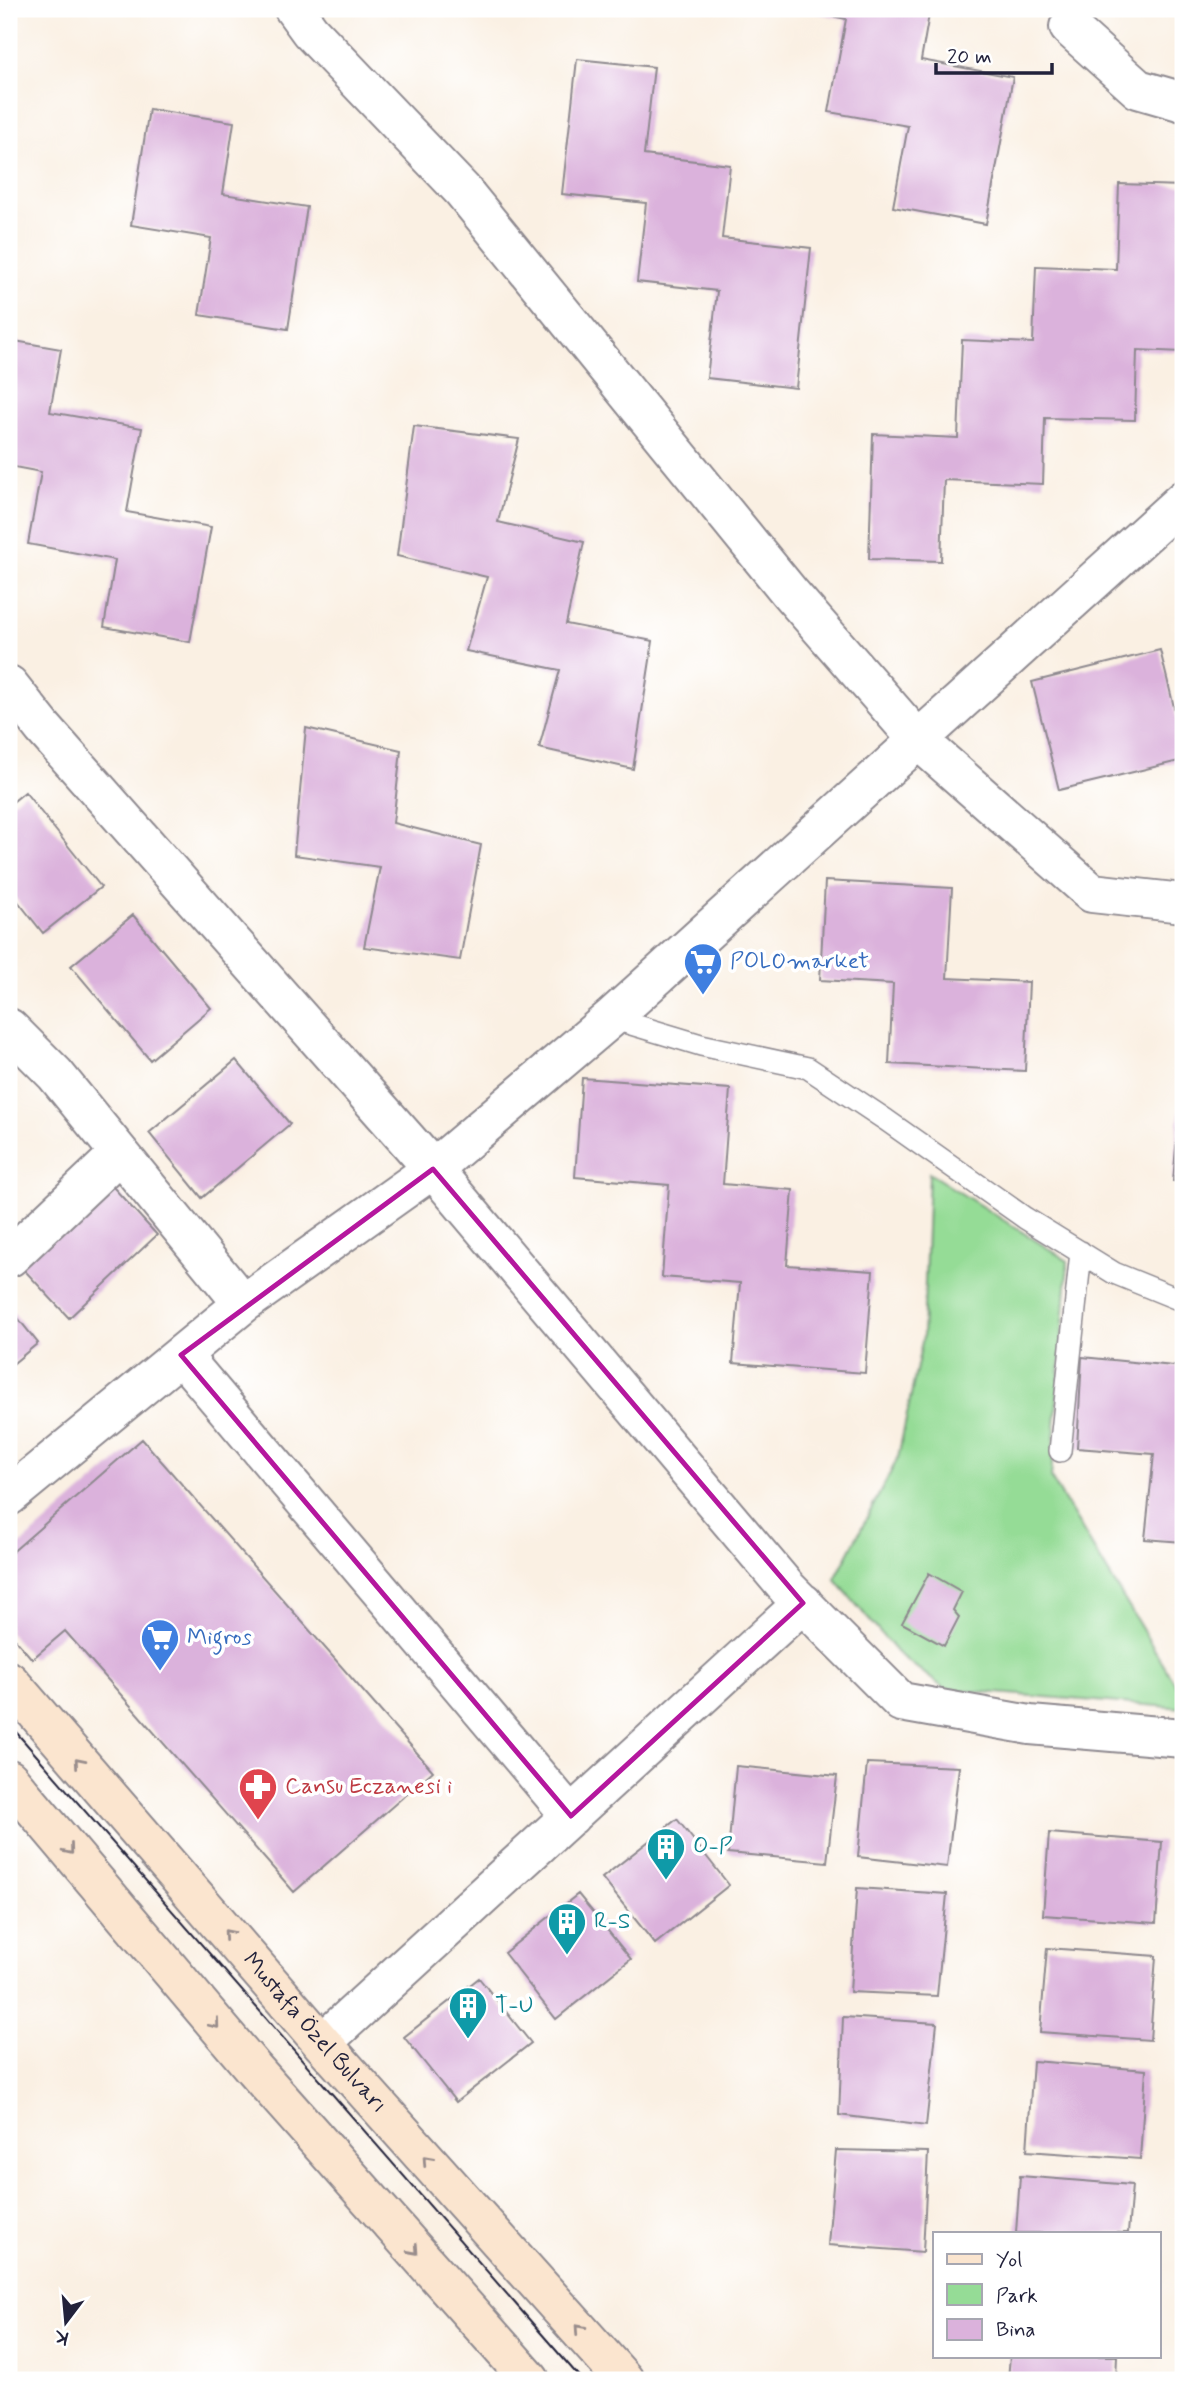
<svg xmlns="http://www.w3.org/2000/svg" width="1192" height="2389" font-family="Mynerve,sans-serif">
<rect width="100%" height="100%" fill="#fff"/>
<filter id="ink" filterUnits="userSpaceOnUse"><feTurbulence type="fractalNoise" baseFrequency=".0143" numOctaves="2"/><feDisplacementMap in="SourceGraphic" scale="14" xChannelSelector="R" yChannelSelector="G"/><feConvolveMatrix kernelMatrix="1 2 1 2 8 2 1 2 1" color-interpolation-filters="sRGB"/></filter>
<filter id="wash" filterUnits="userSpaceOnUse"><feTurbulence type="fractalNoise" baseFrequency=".00686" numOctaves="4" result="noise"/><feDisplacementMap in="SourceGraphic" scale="28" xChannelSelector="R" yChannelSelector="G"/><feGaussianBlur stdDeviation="1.57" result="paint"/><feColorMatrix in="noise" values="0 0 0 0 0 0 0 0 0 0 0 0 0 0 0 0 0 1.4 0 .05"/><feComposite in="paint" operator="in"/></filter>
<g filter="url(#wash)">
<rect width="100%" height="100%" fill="#faf0e3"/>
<path fill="#95dc96" stroke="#5c7f68" stroke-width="2" d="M 929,1173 L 1068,1261 L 1051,1478 L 1183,1697 L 1183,1708 L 945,1689 L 897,1653 L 835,1579 L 898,1458 L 923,1337 Z"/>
<g id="blocks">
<path fill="#dbb2dc" d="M 799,9 L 930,9 L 921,60 L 1013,77 L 986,224 L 893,207 L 908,126 L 829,112 L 846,19 Z
M 577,59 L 654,67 L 644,155 L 730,165 L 722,238 L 811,248 L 796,388 L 707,378 L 717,291 L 637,282 L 646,203 L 562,194 Z
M 149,109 L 234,122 L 223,194 L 307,207 L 288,329 L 199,315 L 211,238 L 131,225 Z
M 1119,184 L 1183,186 L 1183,352 L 1137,350 L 1135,420 L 1045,418 L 1043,484 L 944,480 L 941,561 L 869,559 L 873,434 L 958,438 L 962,340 L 1033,343 L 1036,266 L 1116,269 Z
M 9,340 L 61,349 L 50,412 L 142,428 L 127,512 L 211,527 L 190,642 L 104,627 L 115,560 L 28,544 L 41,472 L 9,466 Z
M 414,426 L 519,439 L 498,522 L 584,542 L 566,624 L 653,641 L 633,769 L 539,748 L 560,670 L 466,651 L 487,577 L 397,556 Z
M 1160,650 L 1183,744 L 1183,760 L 1059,790 L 1032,682 Z
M 306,728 L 401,750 L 393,823 L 481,845 L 460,960 L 364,947 L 380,867 L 294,855 Z
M 25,792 L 101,887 L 43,933 L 9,890 L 9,805 Z
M 825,881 L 952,888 L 947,978 L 1029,982 L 1025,1071 L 889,1064 L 893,984 L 820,980 Z
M 133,915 L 211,1008 L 150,1060 L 71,966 Z
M 236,1060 L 290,1124 L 202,1198 L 149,1133 Z
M 582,1078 L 730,1089 L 723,1184 L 793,1190 L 787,1265 L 873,1271 L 865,1373 L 733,1363 L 740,1283 L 662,1277 L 669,1185 L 575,1177 Z
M 1181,1093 L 1183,1094 L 1183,1182 L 1173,1181 Z
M 103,1176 L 157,1235 L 69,1318 L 14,1259 Z
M 9,1307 L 38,1343 L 9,1367 Z
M 1082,1357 L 1183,1367 L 1183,1542 L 1145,1539 L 1154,1454 L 1077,1448 Z
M 142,1439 L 433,1771 L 294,1892 L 65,1631 L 32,1659 L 9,1632 L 9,1555 Z
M 929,1573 L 962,1592 L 953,1610 L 959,1617 L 944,1646 L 902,1623 Z
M 867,1763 L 959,1767 L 947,1867 L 858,1857 Z
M 736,1766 L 837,1776 L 827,1862 L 728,1853 Z
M 677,1819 L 729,1885 L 655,1944 L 602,1878 Z
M 1049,1833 L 1162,1842 L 1156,1923 L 1043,1915 Z
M 857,1888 L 947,1894 L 937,1996 L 850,1992 Z
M 578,1894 L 631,1959 L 556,2019 L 504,1953 Z
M 1047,1948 L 1156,1956 L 1150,2040 L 1040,2032 Z
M 479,1978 L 531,2043 L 456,2102 L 404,2037 Z
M 843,2017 L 937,2023 L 926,2126 L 839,2115 Z
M 1033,2061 L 1146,2070 L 1140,2159 L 1027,2151 Z
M 836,2150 L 928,2152 L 923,2252 L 828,2245 Z
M 1020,2176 L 1132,2185 L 1128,2233 L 1016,2233 Z
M 1010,2356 L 1117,2356 L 1116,2380 L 1008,2379 Z"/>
</g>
</g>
<g filter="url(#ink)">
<use href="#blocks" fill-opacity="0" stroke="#8e898f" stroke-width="2"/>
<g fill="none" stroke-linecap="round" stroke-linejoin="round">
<g stroke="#8e898f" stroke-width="24">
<path id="service" d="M 611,1018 L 701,1045 L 808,1068 L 886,1120 L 1025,1218 L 1114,1273 L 1183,1301
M 1060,1451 L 1081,1252"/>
</g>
<g stroke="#8e898f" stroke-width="42">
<path id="minor" d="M 294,9 L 310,31 L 462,190 L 790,593 L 918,740 L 1092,893 L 1183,903
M 1069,27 L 1138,89 L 1183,102
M 9,685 L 43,728 L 433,1169 L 787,1588 L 901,1702 L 1030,1725 L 1183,1738
M 9,1028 L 55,1074 L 243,1304
M 9,1256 L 10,1257 L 119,1154
M 181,1355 L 571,1816
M 9,1496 L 243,1304 L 433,1169 L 611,1018 L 1183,500
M 322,2043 L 803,1603"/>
</g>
<g stroke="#8e898f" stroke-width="42">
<g id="secondary">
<path id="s1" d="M 9,1681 L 322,2043 L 624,2380"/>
<path d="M 9,1779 L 254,2069 L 530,2380"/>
</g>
</g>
<use href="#service" stroke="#fff" stroke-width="21"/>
<use href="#minor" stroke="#fff" stroke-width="38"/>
<use href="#secondary" stroke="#fbe5cf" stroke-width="38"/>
<path stroke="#22223b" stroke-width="2" d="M 9,1724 L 582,2380"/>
</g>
<defs><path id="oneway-chevron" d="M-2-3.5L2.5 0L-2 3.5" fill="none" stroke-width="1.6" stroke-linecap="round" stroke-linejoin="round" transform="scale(1.75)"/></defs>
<g stroke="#998d8c">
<use href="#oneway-chevron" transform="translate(79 1762) rotate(-131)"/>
<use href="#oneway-chevron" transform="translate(69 1850) rotate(50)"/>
<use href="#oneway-chevron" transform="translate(228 1934) rotate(-131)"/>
<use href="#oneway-chevron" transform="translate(215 2024) rotate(50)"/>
<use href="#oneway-chevron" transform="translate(427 2160) rotate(-132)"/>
<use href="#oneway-chevron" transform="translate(414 2250) rotate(48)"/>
<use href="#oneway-chevron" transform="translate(579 2329) rotate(-132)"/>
</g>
</g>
<path fill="none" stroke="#b5179e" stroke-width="5" stroke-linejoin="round" d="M 433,1169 L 803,1603 L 571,1816 L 181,1355 Z"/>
<defs>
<g id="supermarket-pin" transform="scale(2.0125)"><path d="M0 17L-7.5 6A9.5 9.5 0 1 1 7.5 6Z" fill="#3f7fe0" stroke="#fff"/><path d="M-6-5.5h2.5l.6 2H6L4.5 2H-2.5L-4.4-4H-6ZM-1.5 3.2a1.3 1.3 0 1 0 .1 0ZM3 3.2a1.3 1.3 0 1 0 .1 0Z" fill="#fff"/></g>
<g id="pharmacy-pin" transform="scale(2.0125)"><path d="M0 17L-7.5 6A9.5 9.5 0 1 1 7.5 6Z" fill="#e0444e" stroke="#fff"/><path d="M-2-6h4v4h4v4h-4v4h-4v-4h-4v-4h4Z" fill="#fff"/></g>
<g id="building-pin" transform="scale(2.0125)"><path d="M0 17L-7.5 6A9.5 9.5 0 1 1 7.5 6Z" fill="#0f9aa8" stroke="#fff"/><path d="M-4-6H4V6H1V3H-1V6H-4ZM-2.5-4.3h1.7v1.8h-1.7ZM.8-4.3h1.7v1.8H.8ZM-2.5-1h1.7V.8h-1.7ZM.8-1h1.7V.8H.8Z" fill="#fff"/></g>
</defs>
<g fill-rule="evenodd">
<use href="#supermarket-pin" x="703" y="962"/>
<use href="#supermarket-pin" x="160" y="1638"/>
<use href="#pharmacy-pin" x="258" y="1787"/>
<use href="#building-pin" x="666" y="1847"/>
<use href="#building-pin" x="567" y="1922"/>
<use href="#building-pin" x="468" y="2006"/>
</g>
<g text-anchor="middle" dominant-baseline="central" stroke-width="7" stroke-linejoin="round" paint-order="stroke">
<g font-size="23" fill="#366cbe" stroke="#fff" text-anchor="start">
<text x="730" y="962">POLOmarket</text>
<text x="187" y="1638">Migros</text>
</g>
<g font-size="23" fill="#be3a42" stroke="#fff" text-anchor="start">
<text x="285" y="1787">Cansu Eczanesi i</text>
</g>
<g font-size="23" fill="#0d838f" stroke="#fff" text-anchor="start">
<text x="693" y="1847">O-P</text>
<text x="594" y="1922">R-S</text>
<text x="495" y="2006">T-U</text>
</g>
<g font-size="23" fill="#22223b" stroke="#fff">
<text stroke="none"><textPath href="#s1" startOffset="466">Mustafa Özel Bulvarı</textPath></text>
</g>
</g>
<rect width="1192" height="2389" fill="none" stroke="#fff" stroke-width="35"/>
<rect x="933" y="2232" width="228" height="126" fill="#ffffff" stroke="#a7a7b1" stroke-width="2"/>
<rect x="947" y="2254" width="35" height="10" fill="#fbe5cf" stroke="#a7a7b1" stroke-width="2"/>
<text x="996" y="2266" font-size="21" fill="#22223b">Yol</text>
<rect x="947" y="2284" width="35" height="21" fill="#95dc96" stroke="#a7a7b1" stroke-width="2"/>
<text x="996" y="2302" font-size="21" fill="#22223b">Park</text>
<rect x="947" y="2319" width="35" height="21" fill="#dbb2dc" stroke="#a7a7b1" stroke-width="2"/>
<text x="996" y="2336" font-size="21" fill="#22223b">Bina</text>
<g transform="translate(66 2322) rotate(196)" stroke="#ffffff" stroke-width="5" paint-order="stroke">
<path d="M0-5L12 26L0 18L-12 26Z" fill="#22223b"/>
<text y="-10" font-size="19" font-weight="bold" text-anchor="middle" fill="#22223b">K</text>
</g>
<path d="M936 63v10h116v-10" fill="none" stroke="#22223b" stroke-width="3.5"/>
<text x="947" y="63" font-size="21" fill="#22223b" stroke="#ffffff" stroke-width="5" paint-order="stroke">20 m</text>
</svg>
